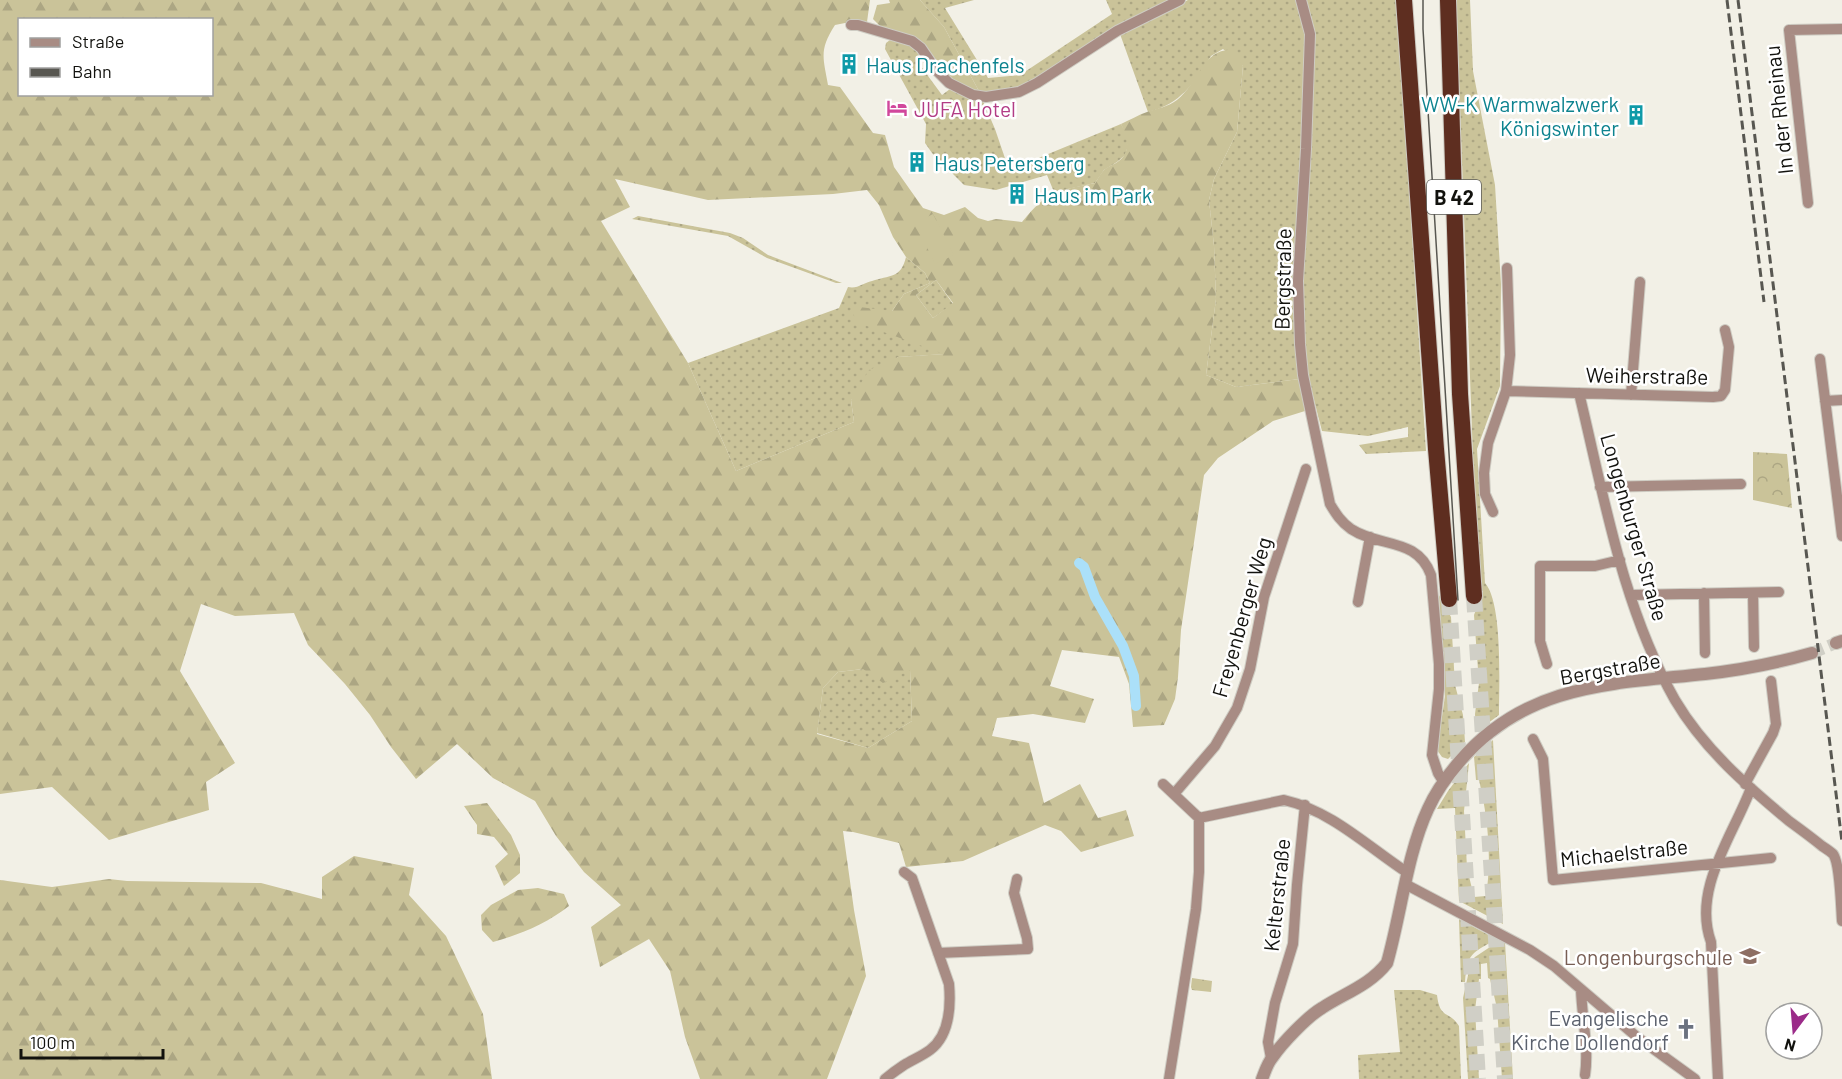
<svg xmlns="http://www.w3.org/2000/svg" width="1842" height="1079" font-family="Barlow,sans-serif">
<defs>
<pattern id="grass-dots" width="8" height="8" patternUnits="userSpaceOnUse" patternTransform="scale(1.5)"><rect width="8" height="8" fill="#cac399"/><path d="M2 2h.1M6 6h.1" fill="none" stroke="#aca683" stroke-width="1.8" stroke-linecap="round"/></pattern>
<pattern id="forest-firs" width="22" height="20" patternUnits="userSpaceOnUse" patternTransform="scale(1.5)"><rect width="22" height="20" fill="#cac399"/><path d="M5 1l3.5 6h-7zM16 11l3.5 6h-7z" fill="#aca683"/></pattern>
<pattern id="park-crowns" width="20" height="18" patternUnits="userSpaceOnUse" patternTransform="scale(1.5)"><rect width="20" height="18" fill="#cac399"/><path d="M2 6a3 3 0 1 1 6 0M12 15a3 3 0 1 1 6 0" fill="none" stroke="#aca683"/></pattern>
</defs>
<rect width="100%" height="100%" fill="#f2f0e6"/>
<path fill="url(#grass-dots)" d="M 920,0 L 974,0 L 945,8 L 988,78 L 1020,75 L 1112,14 L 1106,0 L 1173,0 L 1018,91 L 980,93 L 944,27 Z
M 1188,0 L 1297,0 L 1306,34 L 1299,379 L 1236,387 L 1206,375 L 1216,299 L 1214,246 L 1209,200 L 1214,179 L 1237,132 L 1243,66 L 1223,49 L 1211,56 C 1194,83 1181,104 1148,112 L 1120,34 Z
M 1305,0 L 1397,0 L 1426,451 L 1366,454 L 1359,445 L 1408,437 L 1408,427 L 1368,436 L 1322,431 L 1306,369 L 1302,303 L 1315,32 L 1311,16 Z
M 1456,0 L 1470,0 L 1473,71 L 1495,185 L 1501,284 L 1500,386 L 1477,449 L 1485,583 C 1503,603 1499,686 1499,715 L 1476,732 L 1475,714 L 1479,683 L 1474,615 L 1483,591 L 1480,591 L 1473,458 Z
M 890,40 L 908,42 L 922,57 L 917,61 L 942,95 L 950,89 L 972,100 L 983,101 L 995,129 L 1009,170 L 1121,124 L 1127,135 L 1128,146 L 1125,155 L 1117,162 L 1104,170 L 1095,183 L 1054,192 L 1047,175 L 996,190 L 964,185 L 932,153 L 925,143 L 926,124 L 885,49 L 886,43 Z
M 638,216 L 730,233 L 743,238 L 768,255 L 842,283 L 836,283 L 767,258 L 728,236 L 632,219 Z
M 906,257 L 925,273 L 930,283 L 904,294 L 892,311 L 946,354 L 898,357 L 851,400 L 854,422 L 736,471 L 688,363 L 839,308 L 848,287 C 858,289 863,283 872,281 C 889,275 901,279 906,257 Z
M 936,280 L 953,304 L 933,318 L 916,295 Z
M 1439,595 L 1451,617 L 1455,685 L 1463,715 L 1465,742 L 1448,759 L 1442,757 L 1437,750 L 1445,696 Z
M 863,669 L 910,669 L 912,721 L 868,748 L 817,733 L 823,688 L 838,672 Z
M 1493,740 L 1503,924 L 1459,901 L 1455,808 L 1437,809 L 1448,791 L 1469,763 L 1464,811 L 1467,868 L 1474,897 L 1486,896 C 1492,858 1488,818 1479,780 L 1476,780 L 1474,757 Z
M 1459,919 L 1496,939 C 1472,954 1467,952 1465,982 L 1461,982 Z
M 1499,941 L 1505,942 L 1513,1079 L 1502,1079 L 1497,1008 L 1490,979 L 1488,978 L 1487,963 L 1481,964 L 1481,979 L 1479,979 L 1475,1010 L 1479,1079 L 1468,1079 L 1463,998 L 1471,962 L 1475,957 Z
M 1394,990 L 1420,990 L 1437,995 C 1440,1020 1449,1010 1459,1026 L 1461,1079 L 1359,1079 L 1358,1055 L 1400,1052 Z"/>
<path fill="url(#forest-firs)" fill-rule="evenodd" d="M 0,0 L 870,0 L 867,22 L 855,21 L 835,25 C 819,50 823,57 828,85 L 840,87 L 873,133 L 885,135 L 894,167 L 923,208 L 944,215 L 965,207 L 978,218 L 988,221 L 996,219 L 1022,222 C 1048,190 1057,191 1095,183 C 1098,179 1100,174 1104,170 C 1107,167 1112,165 1116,163 C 1132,153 1128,138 1121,124 C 1130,120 1138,115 1147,112 C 1158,108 1168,107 1177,100 C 1199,83 1203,47 1234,50 L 1243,66 L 1237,132 L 1214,179 L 1209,200 L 1214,246 L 1216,299 L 1206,375 L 1236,387 L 1299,379 L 1305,411 L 1273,421 L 1218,458 L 1204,475 L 1181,630 L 1178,677 L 1175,699 L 1164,725 L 1133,727 L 1129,684 L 1119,657 L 1062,650 L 1050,686 L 1094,699 L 1085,723 L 1033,714 L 997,718 L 992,736 L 1029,743 L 1044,803 L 1080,784 L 1098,818 L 1126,810 L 1134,836 L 1081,852 L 1061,831 L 1045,825 L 963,861 L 906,867 L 899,843 L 853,832 L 843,831 L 854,910 L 866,976 L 827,1079 L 700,1079 L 685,1037 L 670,971 L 649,939 L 600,967 L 591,927 L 621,905 L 584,872 L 556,836 L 535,801 L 493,778 L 457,744 L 416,779 L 391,747 L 370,715 L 345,684 L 308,645 L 294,613 L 235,616 L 201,604 L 180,671 L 235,763 L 206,782 L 209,810 L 109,840 L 52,787 L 0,794 ZM 20,20 L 212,20 L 212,94 L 20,94 ZM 615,179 L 708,200 L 833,194 L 867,190 L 879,205 L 893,237 L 906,257 L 925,273 L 930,283 L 904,294 L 892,311 L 851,306 L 856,322 L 944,354 L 898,357 L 869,370 L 851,400 L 854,422 L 736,471 L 688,363 L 601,221 L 630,207 ZM 936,280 L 953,303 L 933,318 L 916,295 ZM 863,669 L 883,683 L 910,670 L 912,721 L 868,748 L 817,734 L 823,688 L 838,672 Z
M 889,0 L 920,0 L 944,27 L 980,93 L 953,80 L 940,67 L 925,46 L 883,29 L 873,19 L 877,5 L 890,3 Z
M 487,803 L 511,835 L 520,855 L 520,873 L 504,886 L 495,866 L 508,854 L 494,837 L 477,834 L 477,825 L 464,806 Z
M 354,856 L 414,868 L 409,895 L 446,936 L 483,1014 L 492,1079 L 0,1079 L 0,880 L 52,887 L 109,879 L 127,881 L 261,883 L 322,899 L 322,877 Z
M 538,888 L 564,894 L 569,906 C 546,924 521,934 493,942 L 482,930 L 481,915 L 491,905 L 518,890 Z"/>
<path fill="url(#park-crowns)" d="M 1753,452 L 1787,454 L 1792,508 L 1753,500 Z
M 1192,978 L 1212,981 L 1211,992 L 1192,990 L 1191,987 Z"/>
<path fill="#cac399" d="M 933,214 L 954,255 L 935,264 L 915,223 Z"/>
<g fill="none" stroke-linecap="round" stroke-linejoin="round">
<path stroke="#abe0f9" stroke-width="10" d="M 1079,563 L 1084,567 L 1095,597 L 1123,646 L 1134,676 L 1136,706"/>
<path stroke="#d0cfc6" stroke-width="12" stroke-dasharray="12 6" stroke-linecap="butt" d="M 1812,653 L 1836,643"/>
<path stroke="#d0cfc6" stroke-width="16" stroke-dasharray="16 8" stroke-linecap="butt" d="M 1474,596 L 1505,1079
M 1449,599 L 1478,1079"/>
<g stroke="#ceccc3" stroke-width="12">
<path id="minor" d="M 1301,0 L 1310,34 L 1306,149 L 1298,281 L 1300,344 L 1303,375 L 1330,504 C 1336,514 1341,522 1351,529 C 1380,548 1417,537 1431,575 L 1439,664 L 1439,689 L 1432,755 L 1438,773 L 1443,781
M 851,25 L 858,25 L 912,41 L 921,48 L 936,70 L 949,83 L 973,95 L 986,97 L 1019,92 L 1037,83 L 1117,31 L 1180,0
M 1808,203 L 1789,30 L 1842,29
M 1820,359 L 1842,536
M 1506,391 L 1713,397 L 1721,396 L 1725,390 L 1729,347 L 1725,330
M 1579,393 C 1604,496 1622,606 1675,700 C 1704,749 1746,785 1789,821 C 1800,829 1811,837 1822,846 C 1825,848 1830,851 1833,854 C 1840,863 1841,907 1842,921
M 1631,395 L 1640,282
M 1825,401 L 1842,400
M 1600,487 L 1741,484
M 1493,512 L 1485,494 L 1484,473 L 1488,443 L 1506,391 L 1510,355 L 1507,268
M 1704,593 L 1705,653
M 1753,593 L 1754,647
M 1632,595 L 1779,592
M 1358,602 L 1370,537
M 1547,664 L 1540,641 L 1540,566 L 1595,566 L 1620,560
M 1533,739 L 1543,759 L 1553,880 L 1771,858
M 1163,784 L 1199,818
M 1745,784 L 1773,733 L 1776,724 L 1771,681
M 1174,794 L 1215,746 L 1237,708 L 1250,669 L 1264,597 L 1306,469
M 1199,818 L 1284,800 C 1332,811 1368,847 1408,873
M 1405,884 L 1530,950 L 1554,966 L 1637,1037 L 1695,1079
M 938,953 L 1028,949 L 1027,938 L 1014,893 L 1017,879
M 1581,990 C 1582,1017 1589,1049 1585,1075
M 1271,1058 L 1268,1042 L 1275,1003 L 1293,944 L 1297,885 L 1305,805
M 885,1079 C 891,1074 898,1069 904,1065 C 912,1060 922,1056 930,1050 C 950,1035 951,1007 949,984 L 912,878 L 904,872
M 1169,1079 L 1196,909 L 1199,872 L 1199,818
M 1718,1079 L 1711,942 C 1692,889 1733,836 1751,788"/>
</g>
<g stroke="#ceccc3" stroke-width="14">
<path id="tertiary" d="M 1836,643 L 1842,641
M 1262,1079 C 1265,1072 1267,1064 1272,1058 C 1282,1043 1307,1017 1322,1008 C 1345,993 1370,985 1387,963 C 1401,914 1407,854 1428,809 C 1436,791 1447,776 1460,761 C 1527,683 1612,684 1705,674 C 1741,670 1777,663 1812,653"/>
</g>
<g stroke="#ceccc3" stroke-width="18">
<path id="trunk" d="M 1404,0 L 1436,449 L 1449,599
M 1448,0 L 1460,394 L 1474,596"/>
</g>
<use href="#minor" stroke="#a88c84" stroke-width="10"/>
<use href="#tertiary" stroke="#a88c84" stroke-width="12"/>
<use href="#trunk" stroke="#5e2e20" stroke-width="16"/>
<path stroke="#585751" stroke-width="1.5" d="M 1423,0 L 1423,29 L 1458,600"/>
<path stroke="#585751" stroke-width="3" stroke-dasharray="9 4.5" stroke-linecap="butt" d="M 1727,0 L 1764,302
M 1738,0 L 1842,842"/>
</g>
<defs>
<g id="building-bare" transform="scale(1.62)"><path d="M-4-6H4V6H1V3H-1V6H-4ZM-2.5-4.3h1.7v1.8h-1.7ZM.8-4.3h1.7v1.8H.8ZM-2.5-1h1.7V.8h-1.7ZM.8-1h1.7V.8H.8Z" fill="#0f9aa8" stroke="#fff" stroke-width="2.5" paint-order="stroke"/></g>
<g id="hotel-bare" transform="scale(1.62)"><path d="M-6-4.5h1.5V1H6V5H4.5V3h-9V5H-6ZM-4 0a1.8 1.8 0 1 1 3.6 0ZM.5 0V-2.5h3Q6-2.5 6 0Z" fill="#d1479c" stroke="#fff" stroke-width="2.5" paint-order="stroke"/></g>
<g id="school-bare" transform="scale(1.62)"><path d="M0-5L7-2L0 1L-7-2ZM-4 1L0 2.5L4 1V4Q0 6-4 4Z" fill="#8d6e63" stroke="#fff" stroke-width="2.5" paint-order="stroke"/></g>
<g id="church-bare" transform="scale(1.62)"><path d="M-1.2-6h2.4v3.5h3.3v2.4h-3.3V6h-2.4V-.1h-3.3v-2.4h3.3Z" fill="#6b7280" stroke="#fff" stroke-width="2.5" paint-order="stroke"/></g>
</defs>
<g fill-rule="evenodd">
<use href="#building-bare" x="849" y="64"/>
<use href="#hotel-bare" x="897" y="108"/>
<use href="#building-bare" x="1636" y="115"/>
<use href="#building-bare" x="917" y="162"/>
<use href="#building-bare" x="1017" y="194"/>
<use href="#school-bare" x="1750" y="956"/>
<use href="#church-bare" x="1686" y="1029"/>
</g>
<g text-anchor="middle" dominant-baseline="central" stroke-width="5" stroke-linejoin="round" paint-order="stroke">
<rect fill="#fff" stroke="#595956" stroke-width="1.5" x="1427" y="180" width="54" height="34" rx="4.5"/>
<g font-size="20" font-weight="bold" fill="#12120e">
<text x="1454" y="197">B 42</text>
</g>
<g font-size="21" fill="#0d838f" stroke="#fff" text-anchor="start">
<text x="866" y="64">Haus Drachenfels</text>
<text x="1619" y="103" text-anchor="end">WW-K Warmwalzwerk<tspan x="1619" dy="24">Königswinter</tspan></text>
<text x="934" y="162">Haus Petersberg</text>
<text x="1034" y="194">Haus im Park</text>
</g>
<g font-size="21" fill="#b23c85" stroke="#fff" text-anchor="start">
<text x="914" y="108">JUFA Hotel</text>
</g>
<g font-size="21" fill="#12120e" stroke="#fff">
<text transform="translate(1778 110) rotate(-96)">In der Rheinau</text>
<text transform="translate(1282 279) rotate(-89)">Bergstraße</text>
<text transform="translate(1647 375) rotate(1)">Weiherstraße</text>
<text transform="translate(1635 527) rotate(74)">Longenburger Straße</text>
<text transform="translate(1241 617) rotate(-74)">Freyenberger Weg</text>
<text transform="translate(1610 668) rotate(-10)">Bergstraße</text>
<text transform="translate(1624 852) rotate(-6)">Michaelstraße</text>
<text transform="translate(1276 895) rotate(-84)">Kelterstraße</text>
</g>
<g font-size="21" fill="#785e54" stroke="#fff" text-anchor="end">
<text x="1733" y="956">Longenburgschule</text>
</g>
<g font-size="21" fill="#5b616d" stroke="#fff" text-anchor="end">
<text x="1669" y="1017">Evangelische<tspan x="1669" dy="24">Kirche Dollendorf</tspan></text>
</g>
</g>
<rect x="18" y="18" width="195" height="78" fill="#ffffff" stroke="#a0a09f" stroke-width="1.5"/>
<rect x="30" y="38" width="30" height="9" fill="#a88c84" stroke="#a0a09f" stroke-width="1.5"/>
<text x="72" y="48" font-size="18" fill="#12120e">Straße</text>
<rect x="30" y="68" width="30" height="9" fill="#585751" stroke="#a0a09f" stroke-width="1.5"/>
<text x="72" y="78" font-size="18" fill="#12120e">Bahn</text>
<g transform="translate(1794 1031) rotate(196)"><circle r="28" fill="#ffffff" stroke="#a0a09f" stroke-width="1.5"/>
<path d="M0-4.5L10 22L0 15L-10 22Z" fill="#9b2b89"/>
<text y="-9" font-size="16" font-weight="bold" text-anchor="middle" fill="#12120e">N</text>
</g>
<path d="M21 1049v9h142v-9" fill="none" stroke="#12120e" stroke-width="3"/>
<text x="30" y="1049" font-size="18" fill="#12120e" stroke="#ffffff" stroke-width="4.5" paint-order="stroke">100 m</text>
</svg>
